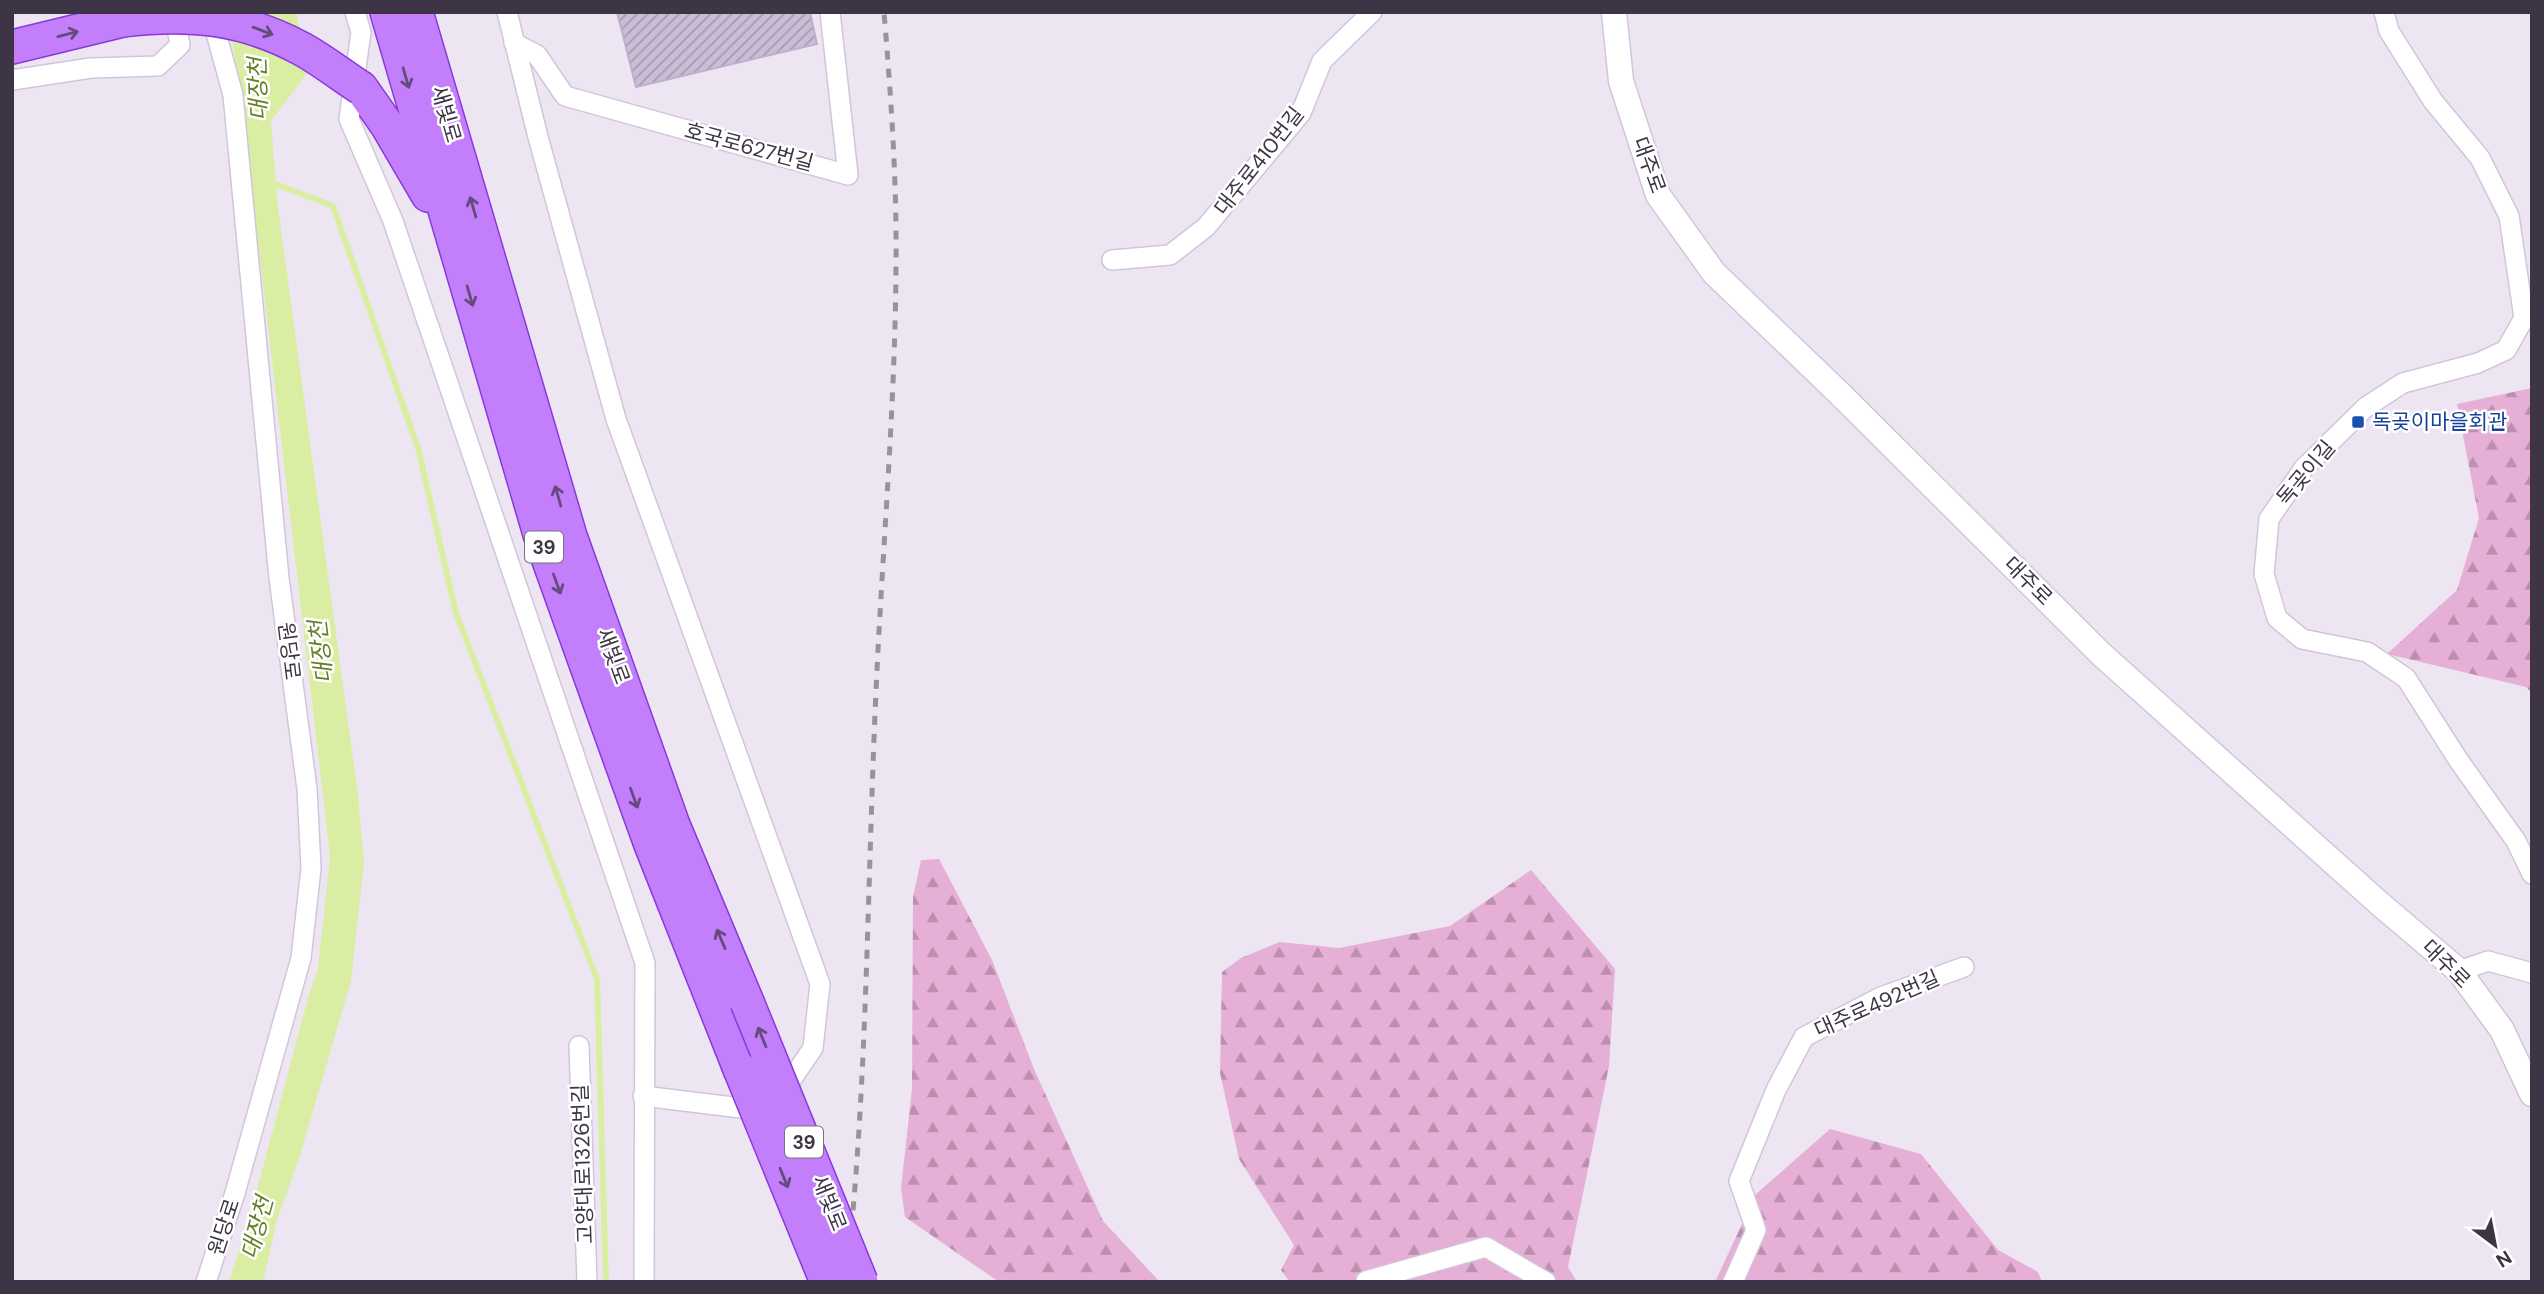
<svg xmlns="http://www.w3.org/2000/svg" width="2544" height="1294" font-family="'DM Sans','Noto Sans KR',sans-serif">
<defs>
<pattern id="forest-firs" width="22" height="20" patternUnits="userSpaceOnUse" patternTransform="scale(1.75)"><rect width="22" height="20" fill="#e6afd5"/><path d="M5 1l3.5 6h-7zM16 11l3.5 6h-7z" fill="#bc8faf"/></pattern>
<pattern id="building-hatch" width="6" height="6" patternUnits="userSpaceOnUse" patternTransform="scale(1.75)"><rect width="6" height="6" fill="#cabed7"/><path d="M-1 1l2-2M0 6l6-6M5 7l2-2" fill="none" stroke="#a59bb0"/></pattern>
</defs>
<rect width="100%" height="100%" fill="#ede6f2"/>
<path fill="url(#forest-firs)" d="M 2532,388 L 2532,693 L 2526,687 L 2387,654 L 2457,590 L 2479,518 L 2457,404 Z
M 939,859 L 992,960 L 1034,1069 L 1103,1221 L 1160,1282 L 999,1282 L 905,1217 L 901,1188 L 912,1089 L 913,897 L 921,860 Z
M 1531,870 L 1615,969 L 1609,1066 L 1568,1267 L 1577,1282 L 1290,1282 L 1281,1270 L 1294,1245 L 1239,1159 L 1220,1073 L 1222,972 L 1241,958 L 1280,942 L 1339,948 L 1450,926 Z
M 1830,1129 L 1921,1154 L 1998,1250 L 2038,1272 L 2042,1282 L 1715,1282 L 1756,1194 Z"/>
<path fill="#daeea3" d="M 228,12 L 296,12 L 308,72 L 271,121 L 277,200 L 358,795 L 364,863 L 351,981 L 299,1159 L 277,1220 L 263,1282 L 229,1282 L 251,1212 L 308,998 L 318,969 L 330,856 L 242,105 Z"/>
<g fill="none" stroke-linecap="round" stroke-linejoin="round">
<path stroke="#daeea3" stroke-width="6" d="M 270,182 L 333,206 L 418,448 L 456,613 L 597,979 L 606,1282"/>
</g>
<path fill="url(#building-hatch)" stroke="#beafce" stroke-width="2" d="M 617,12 L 810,12 L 817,44 L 636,87 Z"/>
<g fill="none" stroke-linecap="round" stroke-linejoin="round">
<g stroke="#d1c5dc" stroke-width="22">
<path id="minor" d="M 355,12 L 361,32 L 349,119 L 393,221 L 645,963 L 644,1282
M 507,12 L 538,137 L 616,419 L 820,984 L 813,1048 L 785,1089 L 741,1108 L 643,1096
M 2384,12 L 2389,31 L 2433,101 L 2480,158 L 2509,216 L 2524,318 L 2506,350 L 2478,363 L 2403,383 L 2366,407 L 2304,468 L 2269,519 L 2264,574 L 2277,618 L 2302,639 L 2367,652 L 2406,678 L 2459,761 L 2516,841 L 2532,874
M 514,43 L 537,55 L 565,96 L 848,175 L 830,12
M 12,80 L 91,68 L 158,66 L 180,45 L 174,12
M 1112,260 L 1170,255 L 1206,227 L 1301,113 L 1322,61 L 1372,12
M 2459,971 L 2488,961 L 2532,973
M 579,1046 L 587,1282
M 1366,1281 L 1486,1247 L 1546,1282
M 206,1282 L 235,1193 L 301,958 L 311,868 L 307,789 L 279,578 L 233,95 L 218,40 L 209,13
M 1733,1282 L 1756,1230 L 1739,1181 L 1776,1090 L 1804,1037 L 1881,997 L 1964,967"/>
</g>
<g stroke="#d1c5dc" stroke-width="27">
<path id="tertiary" d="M 1614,12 L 1621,81 L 1658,195 L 1714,273 L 1839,393 L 2101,654 L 2380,904 L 2459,971 L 2502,1030 L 2532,1094"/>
</g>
<g stroke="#8839d9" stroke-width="36">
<path id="trunk" d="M 387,12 L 542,541 L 650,842 L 740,1069
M 416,12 L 570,536 L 673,825 L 747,1002
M 12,47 L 123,20
M 361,88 L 387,125 L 428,195"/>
</g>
<use href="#minor" stroke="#fff" stroke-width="19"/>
<use href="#tertiary" stroke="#fff" stroke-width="24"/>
<use href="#trunk" stroke="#c37ffb" stroke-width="33"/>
<path stroke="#959595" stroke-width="5" stroke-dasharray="9 9" stroke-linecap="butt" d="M 846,1282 C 867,1094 867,903 875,714 C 881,565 895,416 896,267 C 897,182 891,97 884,12"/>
<g stroke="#8839d9" stroke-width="36" stroke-linecap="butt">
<path id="trunk-bridge" d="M 123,20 C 188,12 243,17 302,49 C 322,60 341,75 361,88
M 747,1002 L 861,1282
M 740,1069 L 827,1282"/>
</g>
<use href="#trunk-bridge" stroke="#c37ffb" stroke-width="33"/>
</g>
<defs><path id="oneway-shaft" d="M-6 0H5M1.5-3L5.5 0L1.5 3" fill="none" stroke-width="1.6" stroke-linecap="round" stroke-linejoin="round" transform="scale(1.75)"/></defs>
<g stroke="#654b7c">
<use href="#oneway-shaft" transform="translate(263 31) rotate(21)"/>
<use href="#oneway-shaft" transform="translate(68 34) rotate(-14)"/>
<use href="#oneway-shaft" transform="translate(406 78) rotate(74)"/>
<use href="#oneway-shaft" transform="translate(473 207) rotate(-106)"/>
<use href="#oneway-shaft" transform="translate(470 296) rotate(74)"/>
<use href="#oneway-shaft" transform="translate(558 496) rotate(-106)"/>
<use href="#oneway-shaft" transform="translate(557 584) rotate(70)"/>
<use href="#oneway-shaft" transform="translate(634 798) rotate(70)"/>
<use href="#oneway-shaft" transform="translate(721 939) rotate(-113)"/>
<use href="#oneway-shaft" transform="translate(762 1037) rotate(-112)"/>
<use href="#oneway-shaft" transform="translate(784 1178) rotate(68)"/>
</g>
<rect fill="#1a4fb4" stroke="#fff" stroke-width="2.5" x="2351" y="415" width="14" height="14" rx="3.5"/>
<g text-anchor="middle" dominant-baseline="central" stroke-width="5" stroke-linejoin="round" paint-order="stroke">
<g fill="#fff" stroke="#77727d" stroke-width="2">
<rect x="525" y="531.5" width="38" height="31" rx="5"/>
<rect x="785" y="1126.5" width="38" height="31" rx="5"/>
</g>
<g font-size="19" font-weight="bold" fill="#3d3545">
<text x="544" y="547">39</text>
<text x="804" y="1142">39</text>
</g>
<g font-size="21" fill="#3d3545" stroke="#fff">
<text transform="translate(446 114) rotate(74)">새빛로</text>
<text transform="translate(749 147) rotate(15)">호국로627번길</text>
<text transform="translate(1259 161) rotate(-52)">대주로410번길</text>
<text transform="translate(1649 165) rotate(70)">대주로</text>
<text transform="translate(2306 473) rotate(-50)">독곶이길</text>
<text transform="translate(2028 581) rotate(45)">대주로</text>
<text transform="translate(289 651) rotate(83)">원당로</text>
<text transform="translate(613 656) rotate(70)">새빛로</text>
<text transform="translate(2446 964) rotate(45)">대주로</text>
<text transform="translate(1877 1004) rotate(-24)">대주로492번길</text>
<text transform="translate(583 1164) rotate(-92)">고양대로1326번길</text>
<text transform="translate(829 1203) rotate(68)">새빛로</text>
<text transform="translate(224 1227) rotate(-72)">원당로</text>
</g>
<g font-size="21" fill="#164399" stroke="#fff" text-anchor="start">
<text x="2372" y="422">독곶이마을회관</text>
</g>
<g font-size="23" font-style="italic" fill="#667f27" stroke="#fff">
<text transform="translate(258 89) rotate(-92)">대장천</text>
<text transform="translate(321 652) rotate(-97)">대장천</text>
<text transform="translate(257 1228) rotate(-75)">대장천</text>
</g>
</g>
<rect width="2544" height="1294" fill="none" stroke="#3d3545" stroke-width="28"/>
<g transform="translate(2495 1245) rotate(148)" stroke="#ffffff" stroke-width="5" paint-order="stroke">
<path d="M0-5L12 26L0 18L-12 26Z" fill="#3d3545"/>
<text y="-10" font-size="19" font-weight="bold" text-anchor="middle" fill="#3d3545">N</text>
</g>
</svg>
